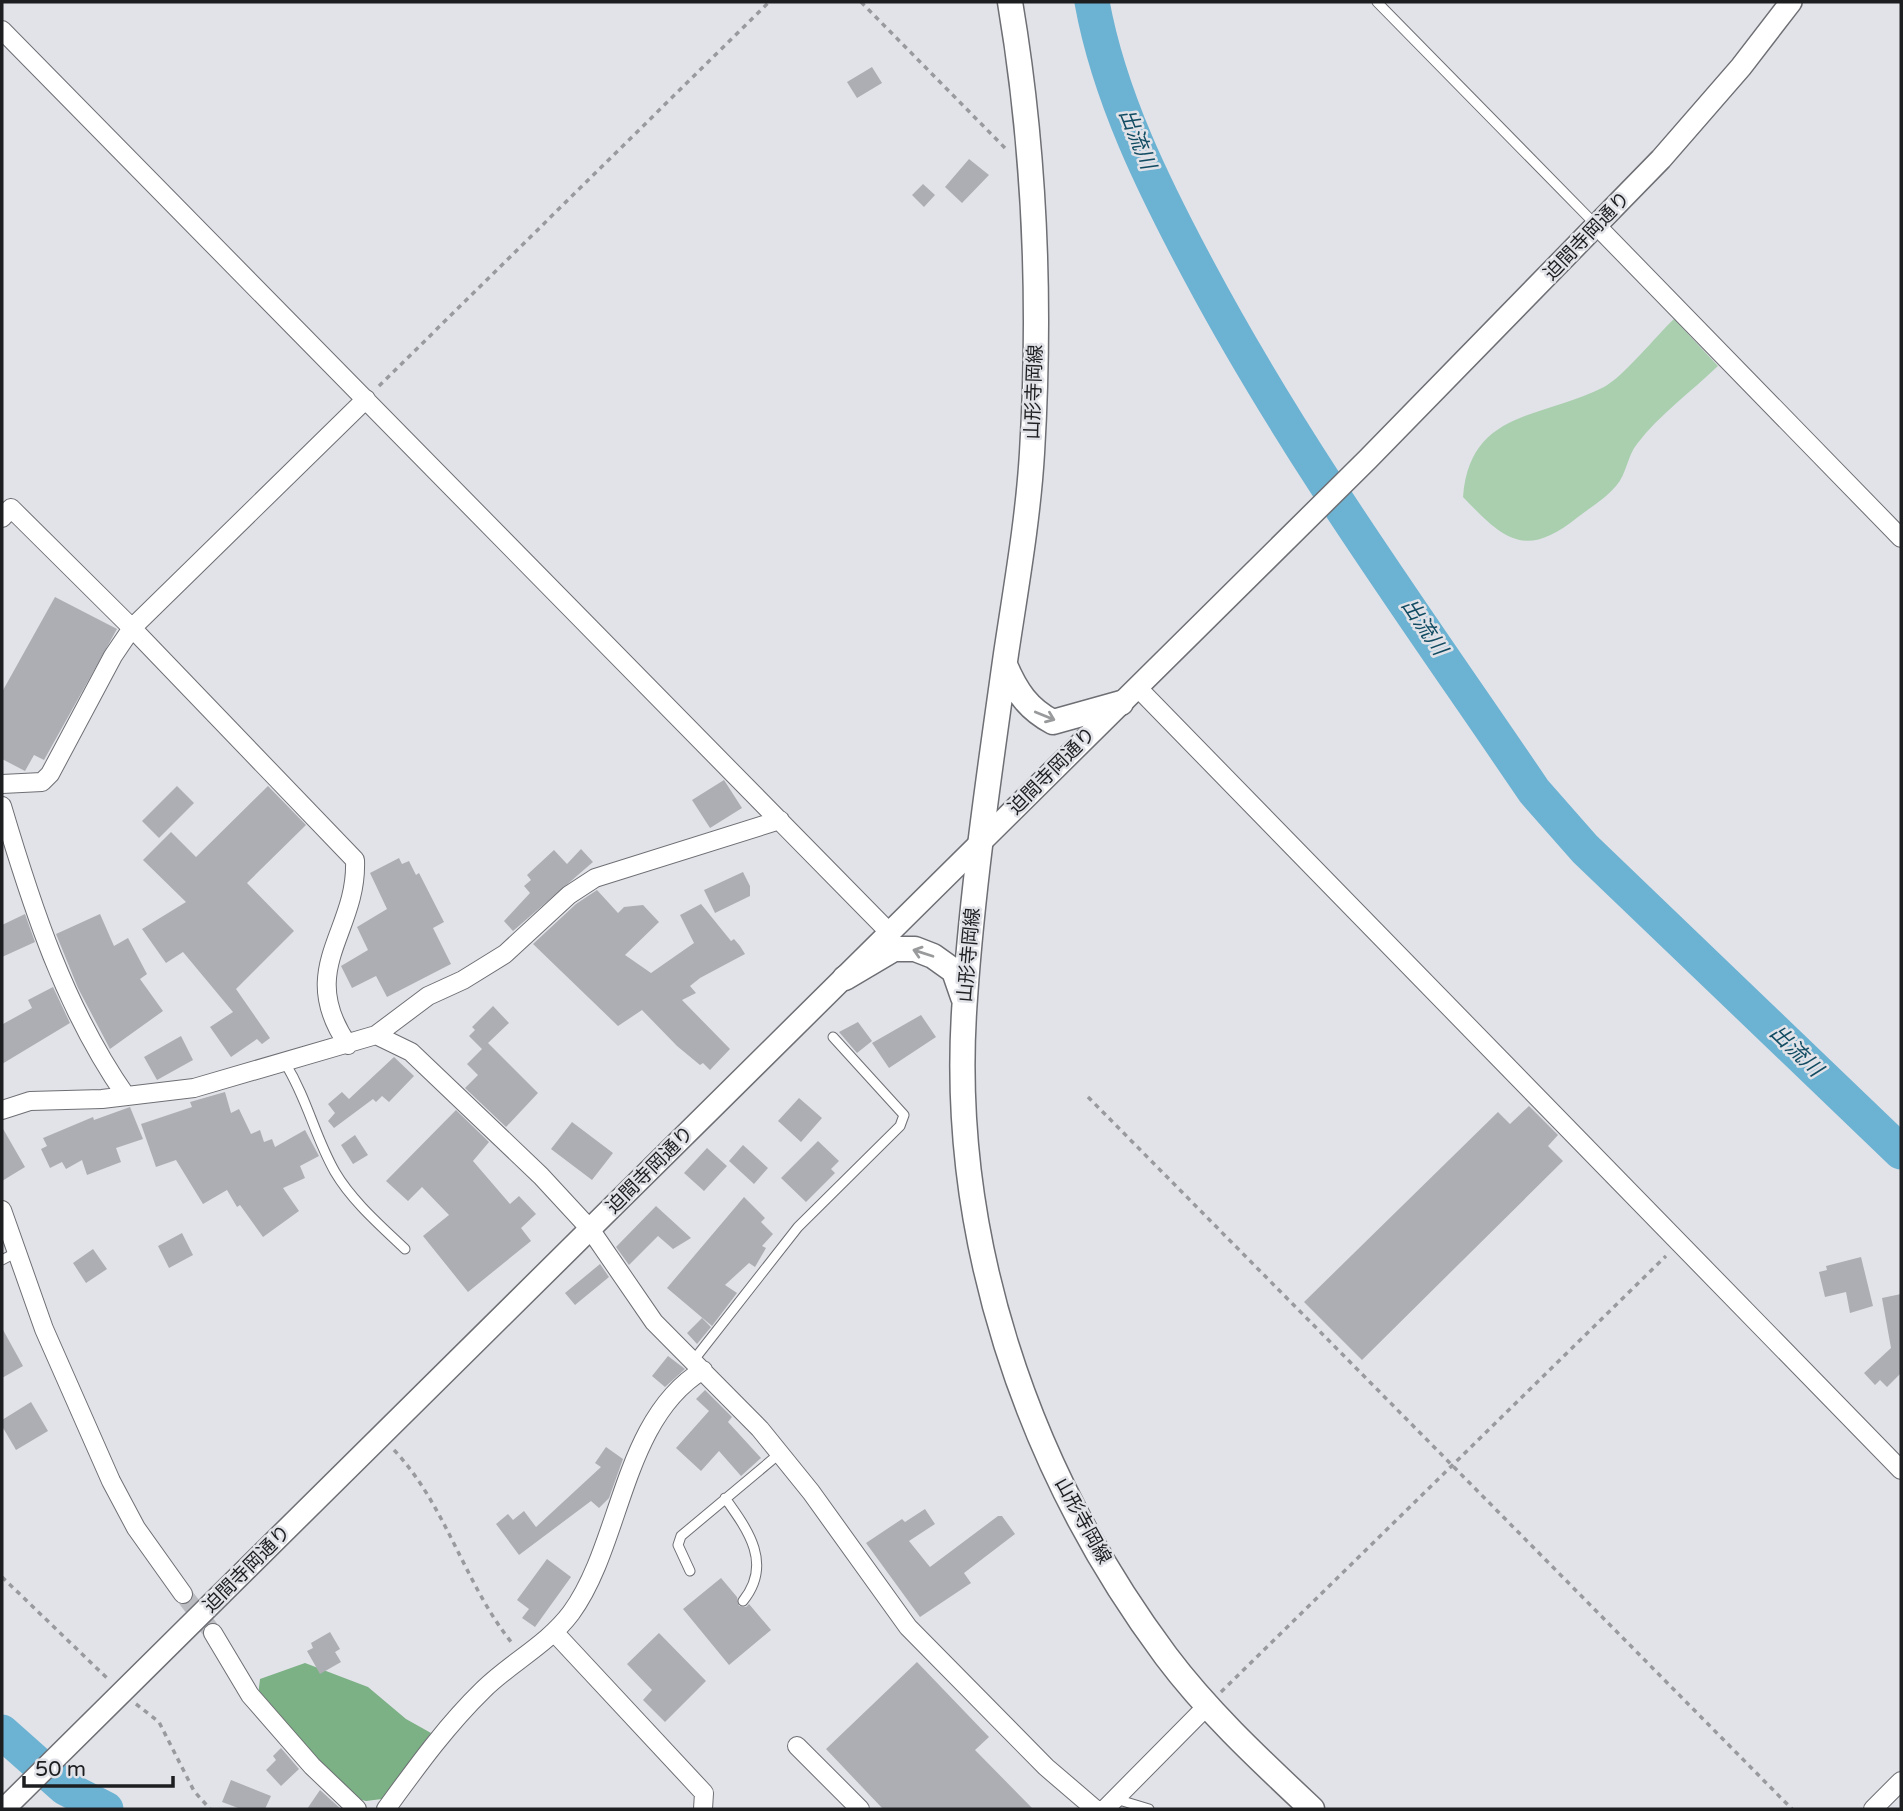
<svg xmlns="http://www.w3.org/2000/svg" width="1903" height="1811" font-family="'Varela Round','Noto Sans JP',sans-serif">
<rect width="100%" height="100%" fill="#e2e3e9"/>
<path fill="#aacfaf" d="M 1674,319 L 1718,366 C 1692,391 1659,415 1637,444 C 1627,456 1627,474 1616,486 C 1606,498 1591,507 1578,517 C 1526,559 1505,541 1463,497 C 1470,409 1542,419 1604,387 C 1623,377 1657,335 1674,319 Z"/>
<path fill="#7cb085" d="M 305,1663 L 368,1687 L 406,1719 L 431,1733 L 382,1799 L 366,1801 L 350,1797 L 258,1696 L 260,1679 Z"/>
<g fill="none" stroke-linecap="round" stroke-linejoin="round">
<path stroke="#6cb2d2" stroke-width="35" d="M 1092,2 C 1109,96 1154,187 1199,271 C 1296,453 1418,620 1534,791 L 1585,849 L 1901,1152
M 2,1732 L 65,1788 L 106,1809"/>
</g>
<path fill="#acaeb3" d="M 872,67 L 882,83 L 857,98 L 847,82 Z
M 969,159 L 989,175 L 962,203 L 945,187 Z
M 923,184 L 935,195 L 924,207 L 912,195 Z
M 55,597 L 117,629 L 44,760 L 34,755 L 25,771 L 2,759 L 2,692 Z
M 724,780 L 742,808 L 710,828 L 692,800 Z
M 177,786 L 194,803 L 159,838 L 142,821 Z
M 268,786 L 306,825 L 247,883 L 294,931 L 236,989 L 270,1038 L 262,1044 L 257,1039 L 231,1057 L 210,1027 L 233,1012 L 183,952 L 166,963 L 142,929 L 186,902 L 143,860 L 171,832 L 196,857 Z
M 581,849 L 593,862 L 513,931 L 504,921 L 530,893 L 524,886 L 531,880 L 527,875 L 554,850 L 567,864 Z
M 399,858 L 402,864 L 409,861 L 416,875 L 419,873 L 444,922 L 433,928 L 451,964 L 387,997 L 376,976 L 352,988 L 341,966 L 368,950 L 357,927 L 387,909 L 370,873 Z
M 743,872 L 750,886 L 750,896 L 715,913 L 704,890 Z
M 597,890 L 618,913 L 624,907 L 643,905 L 659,922 L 625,955 L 651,973 L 694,943 L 680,915 L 701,904 L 731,941 L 734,939 L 740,946 L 745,954 L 700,978 L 690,986 L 696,993 L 682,1000 L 730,1049 L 710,1070 L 703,1063 L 700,1065 L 677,1046 L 642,1010 L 618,1026 L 533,944 L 576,904 Z
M 25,914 L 35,942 L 2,957 L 2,925 Z
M 100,914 L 114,946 L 128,938 L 147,974 L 140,979 L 163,1011 L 110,1049 L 78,988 L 56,934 Z
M 53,987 L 70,1023 L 2,1064 L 2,1022 L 3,1024 L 32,1008 L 28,1000 Z
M 493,1006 L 509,1023 L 488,1043 L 538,1093 L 506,1127 L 465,1088 L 478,1075 L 467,1064 L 482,1049 L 469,1036 L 475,1030 L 472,1027 Z
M 921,1015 L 936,1037 L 889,1068 L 872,1043 Z
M 858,1022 L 872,1041 L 857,1053 L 839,1032 Z
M 181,1036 L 193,1060 L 157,1080 L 144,1057 Z
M 394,1057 L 414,1076 L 389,1102 L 382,1096 L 376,1102 L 373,1099 L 334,1128 L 328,1121 L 335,1113 L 328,1104 L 342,1092 L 349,1099 Z
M 225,1092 L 231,1113 L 239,1109 L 251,1134 L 260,1130 L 264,1142 L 272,1139 L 275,1147 L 305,1130 L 319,1156 L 300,1166 L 305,1178 L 283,1188 L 299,1211 L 263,1237 L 240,1205 L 237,1207 L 227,1190 L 203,1204 L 176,1160 L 156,1167 L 141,1124 L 192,1107 L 190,1102 Z
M 799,1098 L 822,1118 L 801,1142 L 778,1121 Z
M 1529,1106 L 1558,1135 L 1548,1146 L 1563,1161 L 1362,1360 L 1304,1302 L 1498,1112 L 1510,1124 Z
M 130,1107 L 143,1139 L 116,1148 L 121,1162 L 87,1175 L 82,1160 L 66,1169 L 62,1162 L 50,1168 L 41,1149 L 47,1146 L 43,1138 L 93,1117 L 94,1120 Z
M 456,1110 L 489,1142 L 473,1161 L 510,1204 L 519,1196 L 536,1214 L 521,1228 L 531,1241 L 468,1292 L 423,1236 L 449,1215 L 422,1187 L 408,1201 L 386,1181 Z
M 572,1122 L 613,1153 L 592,1180 L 551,1149 Z
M 2,1127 L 25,1167 L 2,1181 Z
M 355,1135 L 368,1155 L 353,1164 L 341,1145 Z
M 818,1141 L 839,1161 L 831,1169 L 835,1173 L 806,1202 L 781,1178 Z
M 743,1145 L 768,1168 L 754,1184 L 729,1161 Z
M 707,1148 L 727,1166 L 704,1191 L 684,1173 Z
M 744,1197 L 765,1218 L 761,1222 L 773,1234 L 762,1246 L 766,1248 L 755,1267 L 749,1263 L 725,1285 L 737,1293 L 712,1326 L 667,1288 Z
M 656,1206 L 691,1238 L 673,1249 L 658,1236 L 629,1265 L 616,1247 Z
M 182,1233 L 193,1255 L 169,1268 L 158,1246 Z
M 93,1249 L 107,1269 L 86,1283 L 73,1263 Z
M 1861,1257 L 1873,1306 L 1850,1313 L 1846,1292 L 1825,1297 L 1819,1272 L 1827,1270 L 1826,1266 Z
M 600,1264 L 609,1277 L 575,1305 L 565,1293 Z
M 1901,1294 L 1901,1373 L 1887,1387 L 1880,1380 L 1875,1385 L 1864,1373 L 1891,1348 L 1882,1298 Z
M 702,1318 L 711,1327 L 697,1344 L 687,1333 Z
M 2,1328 L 23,1366 L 2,1378 Z
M 668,1356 L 685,1369 L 665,1387 L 652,1376 Z
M 705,1390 L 732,1417 L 728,1422 L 761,1458 L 741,1476 L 719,1451 L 701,1471 L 676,1448 L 709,1411 L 696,1399 Z
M 31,1402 L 48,1431 L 16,1450 L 2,1426 L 2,1420 Z
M 606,1447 L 623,1459 L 609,1498 L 599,1508 L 591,1501 L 519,1555 L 496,1524 L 508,1514 L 513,1520 L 524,1511 L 536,1527 L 601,1467 L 595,1463 Z
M 925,1509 L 935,1524 L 909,1541 L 930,1567 L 998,1516 L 1002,1516 L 1015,1534 L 964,1573 L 971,1583 L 920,1617 L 866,1543 L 902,1519 L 905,1522 Z
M 547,1559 L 571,1577 L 535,1627 L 522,1618 L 529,1609 L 517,1600 Z
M 721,1578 L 737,1597 L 739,1606 L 746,1607 L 749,1604 L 771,1630 L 729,1665 L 683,1609 Z
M 330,1632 L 340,1649 L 335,1652 L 341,1662 L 320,1674 L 307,1651 L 313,1648 L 311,1643 Z
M 659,1633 L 706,1681 L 665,1722 L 643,1700 L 652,1690 L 627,1664 Z
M 917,1662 L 989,1737 L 975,1750 L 1033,1809 L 883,1809 L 826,1749 Z
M 281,1748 L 299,1769 L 281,1786 L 266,1770 L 276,1760 L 273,1756 Z
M 231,1780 L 271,1796 L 265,1809 L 241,1809 L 222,1802 Z
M 320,1790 L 341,1809 L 307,1809 Z"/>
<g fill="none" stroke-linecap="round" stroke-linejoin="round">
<path stroke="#bbbcc1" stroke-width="18" stroke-dasharray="18 9" stroke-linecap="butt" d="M 183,1594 L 213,1633"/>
<g stroke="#6e6f74" stroke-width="11">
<path id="service" d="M 1377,2 L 1596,225
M 285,1063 C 308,1100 314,1135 335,1172 C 352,1201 381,1226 405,1249
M 2,1260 L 17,1252
M 693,1361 L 798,1227 L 900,1126 L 904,1115 L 833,1037
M 725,1498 C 748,1530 773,1564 743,1601
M 690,1571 L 678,1545 L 681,1536 L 779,1454
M 1116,1799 L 1149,1809"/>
</g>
<g stroke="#6e6f74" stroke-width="20">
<path id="minor" d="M 2,30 L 890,933
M 1597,226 L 1901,538
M 2,518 L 11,508 L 132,628 L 355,860 C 358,933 295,968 348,1045
M 1137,687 L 1901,1470
M 2,784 L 42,782 L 50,774 L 113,656 L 132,628 L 366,399
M 2,806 C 32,907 65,1009 126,1096
M 376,1035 L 411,1052 L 541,1176 L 590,1229 L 654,1322 L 760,1429 L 811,1492 L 908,1627 L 1046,1767 L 1095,1809
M 2,1110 L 30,1101 L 102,1099 L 194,1088 L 376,1035 L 428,996 L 463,980 L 505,954 L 569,895 L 595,878 L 780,820
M 2,1210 L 44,1329 L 111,1481 L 136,1528 L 183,1594
M 554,1632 L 704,1793 L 703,1809
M 213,1633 L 250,1695 L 312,1766 L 357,1809
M 797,1746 L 860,1809
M 386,1809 C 416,1768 446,1726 483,1690 C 510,1663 547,1645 571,1613 C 622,1543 622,1419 703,1370
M 1105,1809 L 1207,1706
M 1873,1809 L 1901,1781"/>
</g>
<g stroke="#6e6f74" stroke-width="24">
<path id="tertiary" d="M 4,1809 L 1368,459 L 1661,159 L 1741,67 L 1791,2"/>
</g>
<g stroke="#6e6f74" stroke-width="27">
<path id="secondary" d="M 1010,2 C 1035,150 1041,303 1032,453 C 1028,520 1016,587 1006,654 C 990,768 973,883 965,998 C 947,1233 1026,1468 1166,1656 C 1208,1712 1261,1761 1312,1809
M 1005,665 C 1016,691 1028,709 1053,722 L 1121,703
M 845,978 L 894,949 L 915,949 L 933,956 L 954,971 L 963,997"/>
</g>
<path stroke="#999a9e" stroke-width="3.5" stroke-dasharray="5 5" stroke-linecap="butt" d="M 861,2 L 1007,150
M 379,386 L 769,2
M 1088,1097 L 1792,1809
M 394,1450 C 446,1505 465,1585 512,1643
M 2,1577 L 109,1680
M 1221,1692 L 1666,1256
M 136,1704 L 159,1722 L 194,1791 L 210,1809"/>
<use href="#service" stroke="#fff" stroke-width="9"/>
<use href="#minor" stroke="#fff" stroke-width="18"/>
<use href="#tertiary" stroke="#fff" stroke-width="21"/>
<use href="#secondary" stroke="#fff" stroke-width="24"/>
</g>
<defs><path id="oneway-shaft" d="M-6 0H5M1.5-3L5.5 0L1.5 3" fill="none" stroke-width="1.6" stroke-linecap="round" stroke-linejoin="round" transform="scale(1.75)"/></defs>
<g stroke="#999a9b">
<use href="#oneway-shaft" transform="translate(1045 716) rotate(22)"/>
<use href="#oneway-shaft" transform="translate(923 953) rotate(-162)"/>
</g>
<g text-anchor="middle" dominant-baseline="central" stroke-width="5" stroke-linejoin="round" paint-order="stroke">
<g font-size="19" fill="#1d1e20" stroke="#e2e3e9">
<text transform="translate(1587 236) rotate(-46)">迫間寺岡通り</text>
<text transform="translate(1034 392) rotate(-88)">山形寺岡線</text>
<text transform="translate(1052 771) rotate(-45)">迫間寺岡通り</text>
<text transform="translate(969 955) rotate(-85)">山形寺岡線</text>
<text transform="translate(650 1170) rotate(-45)">迫間寺岡通り</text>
<text transform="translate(1083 1521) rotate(61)">山形寺岡線</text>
<text transform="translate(247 1569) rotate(-45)">迫間寺岡通り</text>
</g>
<g font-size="21" font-style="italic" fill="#124c62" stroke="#e2e3e9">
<text transform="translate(1137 139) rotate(68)">出流川</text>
<text transform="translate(1424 627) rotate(56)">出流川</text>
<text transform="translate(1796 1051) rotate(44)">出流川</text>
</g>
</g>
<rect width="1903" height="1811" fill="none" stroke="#1d1e20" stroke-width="7"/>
<path d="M24 1776v10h149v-10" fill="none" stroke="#1d1e20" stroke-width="3.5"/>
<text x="35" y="1776" font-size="21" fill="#1d1e20" stroke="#e2e3e9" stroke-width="5" paint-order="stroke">50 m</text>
</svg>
